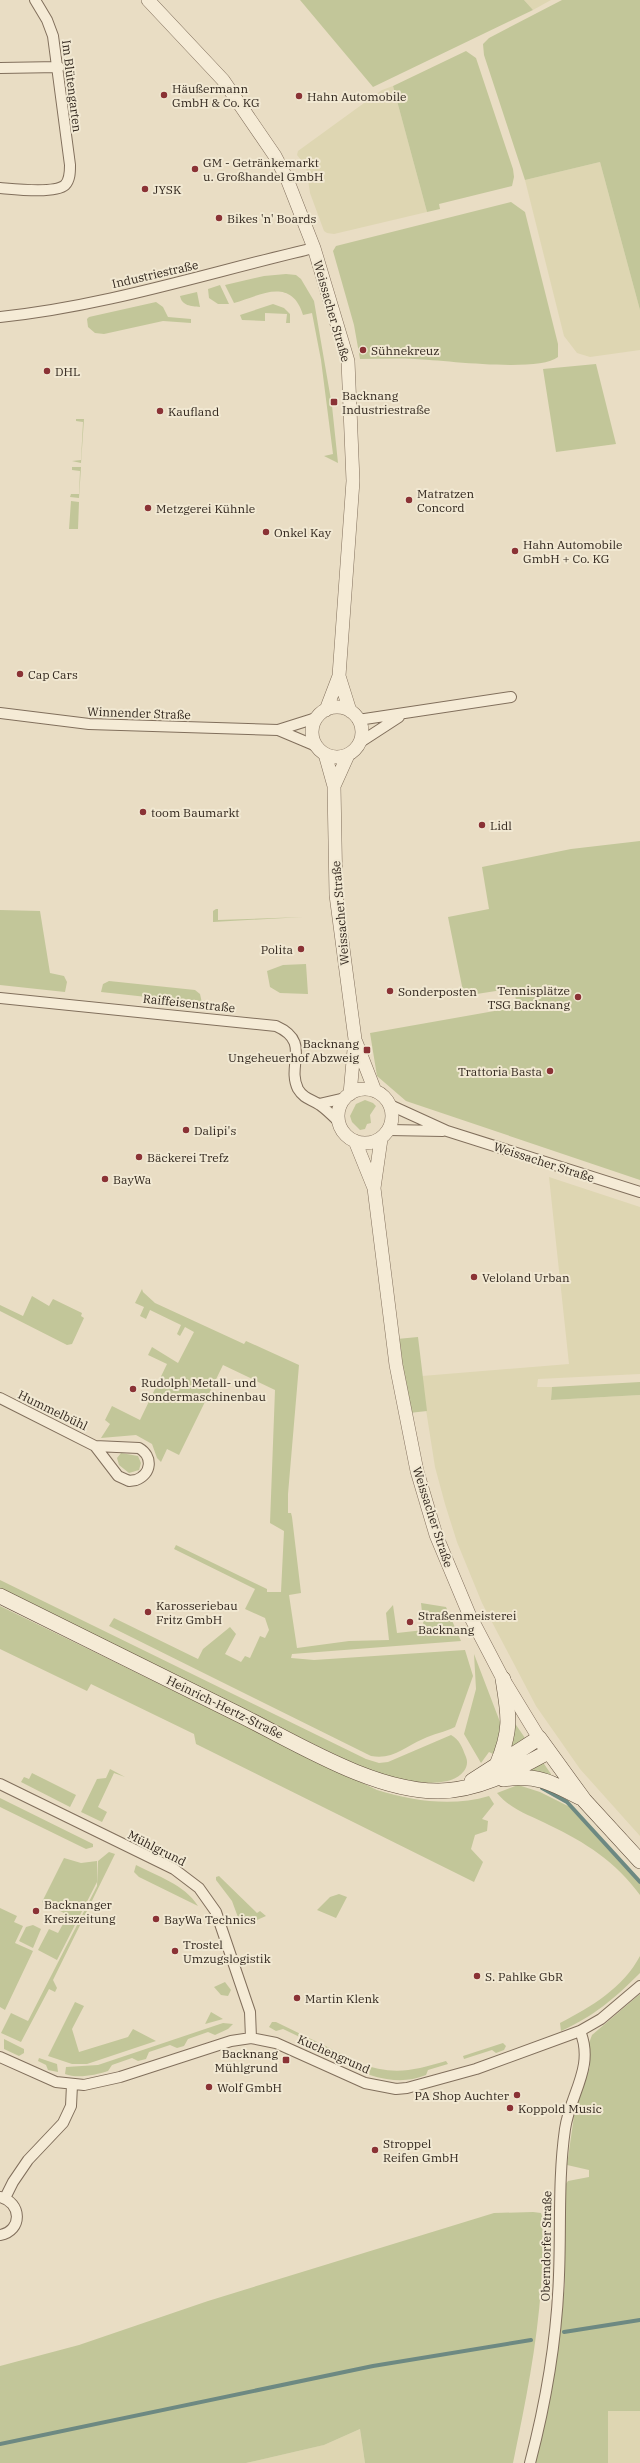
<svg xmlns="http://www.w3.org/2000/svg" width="640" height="2463" font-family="'IBM Plex Serif',serif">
<rect width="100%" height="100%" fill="#e9ddc4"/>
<path fill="#ded6b2" d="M 524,0 L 551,0 L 533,10 Z
M 393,86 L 427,212 L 334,234 L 327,233 L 324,231 L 310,193 L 306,166 L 297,155 L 298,151 L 382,90 Z
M 600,162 L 640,310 L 640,350 L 590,357 L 577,353 L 564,336 L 525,180 Z
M 549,1177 L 640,1207 L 640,1374 L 538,1379 L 537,1387 L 552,1387 L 551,1400 L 640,1395 L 640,1836 L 580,1769 L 536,1706 L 482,1603 L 457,1542 L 445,1504 L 435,1467 L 424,1397 L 422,1376 L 569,1364 Z
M 608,2411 L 640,2411 L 640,2463 L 608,2463 Z
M 360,2429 L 365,2463 L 246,2463 L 324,2445 Z"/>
<path fill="#c2c699" d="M 300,0 L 524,0 L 533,10 L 373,87 Z
M 562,0 L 640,0 L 640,310 L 600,162 L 525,180 L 484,55 L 483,44 L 489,38 Z
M 466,51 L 476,58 L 513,169 L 514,177 L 512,186 L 439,204 L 440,209 L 427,212 L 393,86 Z
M 511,202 L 525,212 L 558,344 L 558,357 C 538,373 443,360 415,359 C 397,358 378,359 360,359 L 354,325 L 333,251 L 336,246 Z
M 286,274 L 296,275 L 301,279 L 314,301 L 332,406 L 338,463 L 324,456 L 333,454 L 321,360 L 312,313 L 303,315 C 291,276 259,296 234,303 L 225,285 L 264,276 Z
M 220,285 L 229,304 L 218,304 L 209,298 L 208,289 Z
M 197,292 L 200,307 C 191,306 182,306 180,296 Z
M 156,302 L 163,307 L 168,317 L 191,319 L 191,323 L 163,321 L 104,334 L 95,333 L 88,327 L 87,319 L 89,317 Z
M 273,304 L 284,308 L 290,314 L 290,323 L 286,323 L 287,314 L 265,313 L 265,321 L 242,320 L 240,315 Z
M 596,364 L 616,444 L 556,452 L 543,369 Z
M 76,419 L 84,419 L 81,463 L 72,461 L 81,460 L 83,422 L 76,421 Z
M 72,467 L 81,467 L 79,498 L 70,497 L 71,494 L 79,494 L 80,471 L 72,470 Z
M 71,501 L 79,502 L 78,529 L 69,529 Z
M 640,841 L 640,1180 L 406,1101 L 377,1076 L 370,1033 L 517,1007 L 514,988 L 464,996 L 448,917 L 489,909 L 482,867 L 571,849 Z
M 216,909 L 218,909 L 218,920 L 303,917 L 213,922 L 213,911 Z
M 0,910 L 40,911 L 50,973 L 64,976 L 67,982 L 65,992 L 0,985 Z
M 306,964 L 308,994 L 280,993 L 270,987 L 267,971 L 283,965 Z
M 109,981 L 195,990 L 200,994 L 202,1003 L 101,992 L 103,984 Z
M 365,1100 L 373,1103 L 376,1106 L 370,1115 L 371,1123 L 367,1124 L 365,1129 L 360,1130 L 352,1122 L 350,1116 L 356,1104 Z
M 142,1289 L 143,1292 L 155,1303 L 244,1344 L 246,1341 L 299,1365 L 288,1494 L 288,1513 L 291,1513 L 292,1517 L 301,1593 L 289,1595 L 297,1648 L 349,1641 L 389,1640 L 386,1613 L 393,1605 L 397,1633 L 424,1630 L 421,1603 L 446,1607 L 461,1641 L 292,1654 L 291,1658 L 314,1660 L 465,1650 L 473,1676 L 455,1727 C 445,1732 433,1734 423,1739 C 404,1747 393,1760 371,1756 L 109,1626 L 114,1618 L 198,1659 L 203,1649 L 230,1627 L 236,1634 L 225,1654 L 241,1662 L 245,1656 L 250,1658 L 260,1636 L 265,1638 L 269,1630 L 265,1618 L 245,1609 L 255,1589 L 174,1549 L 176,1545 L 267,1589 L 267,1592 L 281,1592 L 284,1531 L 270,1523 L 275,1390 L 223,1365 L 179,1455 L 167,1449 L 161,1462 L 157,1458 L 152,1444 L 136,1435 L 101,1438 L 110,1424 L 105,1420 L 112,1406 L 140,1420 L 167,1364 L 148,1355 L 152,1347 L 178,1363 L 194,1332 L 185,1327 L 180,1336 L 177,1334 L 181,1325 L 150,1310 L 146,1319 L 140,1316 L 144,1307 L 135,1303 Z
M 32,1296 L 49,1306 L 53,1299 L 82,1313 L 81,1316 L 84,1318 L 72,1344 L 67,1345 L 0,1311 L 0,1305 L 23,1316 Z
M 418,1337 L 427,1411 L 409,1413 L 397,1339 Z
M 640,1382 L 640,1395 L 551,1400 L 552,1387 Z
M 121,1453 L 138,1456 L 141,1463 L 139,1470 L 129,1473 L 119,1465 L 117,1458 Z
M 0,1580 L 366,1759 L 379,1763 L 388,1762 L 451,1735 C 460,1740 462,1747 466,1757 C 468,1762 467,1767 464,1771 C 447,1793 396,1778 373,1773 L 0,1591 Z
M 0,1606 L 377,1790 C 413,1801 452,1807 489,1796 L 494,1804 L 482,1819 L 488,1821 L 487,1831 L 475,1835 L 471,1849 L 483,1862 L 474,1882 L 196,1744 L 194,1734 L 91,1684 L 87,1691 L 0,1649 Z
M 474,1654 L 500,1722 L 500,1736 L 493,1754 L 489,1752 L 481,1763 L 464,1734 L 476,1689 Z
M 514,1722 L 525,1738 L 511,1747 Z
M 542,1761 L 551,1774 L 551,1775 L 531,1771 L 529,1768 Z
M 110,1769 L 125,1777 L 114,1773 L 98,1807 L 107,1812 L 102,1822 L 81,1812 L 97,1779 L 106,1778 Z
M 32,1773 L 76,1795 L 70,1807 L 21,1782 L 24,1777 L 29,1779 Z
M 518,1785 L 540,1792 L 568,1806 L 570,1804 L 640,1880 L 640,1895 C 616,1862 585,1842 549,1825 C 530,1815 512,1811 497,1793 Z
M 0,1798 L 93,1844 L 93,1847 L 86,1849 L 0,1807 Z
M 109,1852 L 115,1854 L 53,1980 L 57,1988 L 55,1992 L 49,1989 L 21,2042 L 1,2033 L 11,2013 L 28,2021 L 97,1886 L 98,1861 Z
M 64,1858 L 81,1863 L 97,1861 L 97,1882 L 57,1960 L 38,1950 L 49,1929 L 58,1933 L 68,1915 L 42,1902 Z
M 136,1865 C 157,1876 184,1884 198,1906 L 139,1877 L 134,1872 Z
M 219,1876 L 257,1913 L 260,1911 L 266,1916 L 250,1923 L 239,1920 L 232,1901 L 216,1880 L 216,1877 Z
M 339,1894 L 347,1897 L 336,1918 L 317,1910 L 330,1897 Z
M 0,1908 L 17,1916 L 14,1922 L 23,1926 L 15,1943 L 33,1951 L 5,2010 L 0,2007 Z
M 33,1925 L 41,1929 L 33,1948 L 19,1941 L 26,1927 Z
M 640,1956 L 640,1973 C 614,1999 594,2016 561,2031 L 560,2023 C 591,2007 623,1988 640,1956 Z
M 225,1982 L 231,1990 L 228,1996 L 221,1995 L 214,1987 Z
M 640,1994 L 640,2411 L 608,2411 L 608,2463 L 534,2463 L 558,2349 L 565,2284 L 565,2185 L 568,2181 L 589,2177 L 589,2170 L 567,2165 L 575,2109 L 590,2067 L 589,2043 L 592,2035 Z
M 75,2002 L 84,2006 L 72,2029 L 79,2052 L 128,2037 L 133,2029 L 156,2041 L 87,2064 L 72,2064 L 48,2056 Z
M 211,2012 L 223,2019 L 205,2024 Z
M 272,2022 L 276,2022 L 346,2056 L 343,2062 L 341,2061 L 341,2057 L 318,2047 L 313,2050 L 305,2045 L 304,2039 L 283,2029 L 276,2031 L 269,2027 Z
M 223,2023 L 233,2024 L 228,2029 L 215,2035 L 208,2032 L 188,2039 L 184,2046 L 177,2048 L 170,2045 L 149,2052 L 146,2059 L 138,2061 L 132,2058 L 112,2065 L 108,2071 C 96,2075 77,2079 65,2074 L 66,2067 L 98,2065 Z
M 4,2039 L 24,2049 L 24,2053 L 19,2056 L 4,2049 Z
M 503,2043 L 506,2046 L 504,2050 L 496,2053 L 492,2050 L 464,2059 L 463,2056 Z
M 39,2058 L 57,2064 L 58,2072 L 48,2070 L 46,2065 L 38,2061 Z
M 446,2061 L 448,2064 L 428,2070 L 426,2075 C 402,2085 377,2079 354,2069 L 357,2062 C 392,2076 412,2071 446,2061 Z
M 533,2212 L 541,2213 L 542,2216 C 546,2301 530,2381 513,2463 L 365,2463 L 360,2429 L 324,2445 L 246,2463 L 0,2463 L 0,2366 L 79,2345 L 208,2301 L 494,2213 Z"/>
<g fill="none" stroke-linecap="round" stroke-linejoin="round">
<path stroke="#6d8982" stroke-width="4" d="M 542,1788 L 567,1802 L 640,1882
M 564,2332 L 640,2320
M 0,2444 L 373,2366 L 531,2340"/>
<g stroke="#816f5c" stroke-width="12">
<path id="minor" d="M 0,68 L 59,67
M 0,188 C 13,189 55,194 65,185 C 70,180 70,172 70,165 L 53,36 L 47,20 L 35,0
M 0,317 C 107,306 210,272 314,248
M 0,713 L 89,724 L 278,730 L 316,718
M 358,720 L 511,697
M 278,730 L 316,746
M 359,743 L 399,717
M 0,998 L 276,1026 C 312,1042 286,1065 298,1089 C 304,1099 311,1099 320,1105 C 327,1110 333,1116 339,1122
M 319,1104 L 345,1098
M 390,1105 L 447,1131 L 640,1192
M 389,1130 L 443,1131
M 0,1398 L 95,1446 L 139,1448 C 153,1456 152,1474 136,1480 L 129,1481 L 118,1476 L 95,1446
M 0,1784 L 174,1869 L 199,1888 L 216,1912 L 250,2012 L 251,2038
M 0,2057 L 56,2082 L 84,2085 L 120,2077 L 231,2041 L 251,2038 L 276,2043 L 365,2083 L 396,2089 L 407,2088 L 476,2069 L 580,2031 L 601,2019 L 640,1986
M 0,2197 C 22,2202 23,2231 0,2235
M 5,2198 L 13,2182 L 28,2160 L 63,2123 L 71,2106 L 72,2085
M 530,2463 C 546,2402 557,2338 559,2275 C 561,2226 558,2178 565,2129 C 570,2094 595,2067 580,2031"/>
</g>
<g stroke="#816f5c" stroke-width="14">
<path id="tertiary" d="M 148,0 L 223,80 L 275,156 L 287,179 L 314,248 L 348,361 L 353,481 L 339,676 L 326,710
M 339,676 L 350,711
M312 732a25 25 0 1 1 50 0a25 25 0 1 1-50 0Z
M 325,754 L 334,786 L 336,895 L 355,1039 L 350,1094
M 334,786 L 348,755
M 356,1042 L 375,1091
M338 1116a27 27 0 1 1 54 0a27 27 0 1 1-54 0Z
M 381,1139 L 374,1188 L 396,1365 L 417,1471 L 436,1535 L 469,1614 L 503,1679 L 539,1738
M 355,1141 L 374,1188"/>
</g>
<g stroke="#63513f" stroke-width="16">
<path id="secondary" d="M 0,1596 C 79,1635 159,1675 238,1714 C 295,1742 374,1792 439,1791 C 480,1790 513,1771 548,1752
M 497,1765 C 512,1729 509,1716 503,1679
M 503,1779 C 536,1774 551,1782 579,1797
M 472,1781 L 539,1738 L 584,1800 L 640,1861"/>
</g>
<use href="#minor" stroke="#f5ebd6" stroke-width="10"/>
<use href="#tertiary" stroke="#f5ebd6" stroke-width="13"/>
<use href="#secondary" stroke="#f5ebd6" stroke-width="15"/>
</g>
<g fill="#8a3235" stroke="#f1e8d2" stroke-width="1.5">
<circle cx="164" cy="95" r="4"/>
<circle cx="299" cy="96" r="4"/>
<circle cx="195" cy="169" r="4"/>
<circle cx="145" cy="189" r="4"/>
<circle cx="219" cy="218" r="4"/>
<circle cx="363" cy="350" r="4"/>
<circle cx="47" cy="371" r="4"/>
<rect x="330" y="398" width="8" height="8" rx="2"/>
<circle cx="160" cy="411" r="4"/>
<circle cx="409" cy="500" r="4"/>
<circle cx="148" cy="508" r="4"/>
<circle cx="266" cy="532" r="4"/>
<circle cx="515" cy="551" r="4"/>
<circle cx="20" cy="674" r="4"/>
<circle cx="143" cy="812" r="4"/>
<circle cx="482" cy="825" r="4"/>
<circle cx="301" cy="949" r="4"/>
<circle cx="390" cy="991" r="4"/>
<circle cx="578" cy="997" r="4"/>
<rect x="363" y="1046" width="8" height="8" rx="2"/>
<circle cx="550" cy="1071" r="4"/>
<circle cx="186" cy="1130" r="4"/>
<circle cx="139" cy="1157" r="4"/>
<circle cx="105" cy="1179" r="4"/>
<circle cx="474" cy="1277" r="4"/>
<circle cx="133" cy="1389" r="4"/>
<circle cx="148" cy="1612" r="4"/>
<circle cx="410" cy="1622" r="4"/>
<circle cx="36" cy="1911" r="4"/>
<circle cx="156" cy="1919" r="4"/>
<circle cx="175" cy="1951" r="4"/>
<circle cx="477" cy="1976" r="4"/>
<circle cx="297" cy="1998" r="4"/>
<rect x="282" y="2056" width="8" height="8" rx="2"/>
<circle cx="209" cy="2087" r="4"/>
<circle cx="517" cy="2095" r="4"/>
<circle cx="510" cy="2108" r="4"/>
<circle cx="375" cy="2150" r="4"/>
</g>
<g text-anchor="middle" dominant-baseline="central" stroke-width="4" stroke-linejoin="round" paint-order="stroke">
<g font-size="12" fill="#33281f" stroke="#f1e8d2">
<text transform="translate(72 86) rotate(83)">Im Blütengarten</text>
<text transform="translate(155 274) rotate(-13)">Industriestraße</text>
<text transform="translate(332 311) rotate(74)">Weissacher Straße</text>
<text transform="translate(139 713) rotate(2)">Winnender Straße</text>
<text transform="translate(340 913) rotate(-95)">Weissacher Straße</text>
<text transform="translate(189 1003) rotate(6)">Raiffeisenstraße</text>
<text transform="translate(544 1162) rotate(18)">Weissacher Straße</text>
<text transform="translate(53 1410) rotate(26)">Hummelbühl</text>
<text transform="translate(433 1517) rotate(72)">Weissacher Straße</text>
<text transform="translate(225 1707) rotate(26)">Heinrich-Hertz-Straße</text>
<text transform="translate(157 1848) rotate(27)">Mühlgrund</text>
<text transform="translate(334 2054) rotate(24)">Kuchengrund</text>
<text transform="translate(546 2246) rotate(-89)">Oberndorfer Straße</text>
</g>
<g font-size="12" fill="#33281f" stroke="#f1e8d2" text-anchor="start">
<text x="172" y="88">Häußermann<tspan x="172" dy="14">GmbH &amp; Co. KG</tspan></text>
<text x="307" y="96">Hahn Automobile</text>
<text x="203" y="162">GM - Getränkemarkt<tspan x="203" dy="14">u. Großhandel GmbH</tspan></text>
<text x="153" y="189">JYSK</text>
<text x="227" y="218">Bikes 'n' Boards</text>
<text x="371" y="350">Sühnekreuz</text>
<text x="55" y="371">DHL</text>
<text x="342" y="395">Backnang<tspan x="342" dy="14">Industriestraße</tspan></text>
<text x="168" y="411">Kaufland</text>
<text x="417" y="493">Matratzen<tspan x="417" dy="14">Concord</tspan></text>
<text x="156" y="508">Metzgerei Kühnle</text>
<text x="274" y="532">Onkel Kay</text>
<text x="523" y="544">Hahn Automobile<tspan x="523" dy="14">GmbH + Co. KG</tspan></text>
<text x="28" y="674">Cap Cars</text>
<text x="151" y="812">toom Baumarkt</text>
<text x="490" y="825">Lidl</text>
<text x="293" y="949" text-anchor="end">Polita</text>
<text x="570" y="990" text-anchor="end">Tennisplätze<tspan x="570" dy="14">TSG Backnang</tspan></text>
<text x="398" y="991">Sonderposten</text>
<text x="359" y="1043" text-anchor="end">Backnang<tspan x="359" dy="14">Ungeheuerhof Abzweig</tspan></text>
<text x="542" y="1071" text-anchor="end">Trattoria Basta</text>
<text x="194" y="1130">Dalipi's</text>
<text x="147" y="1157">Bäckerei Trefz</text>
<text x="113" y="1179">BayWa</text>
<text x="482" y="1277">Veloland Urban</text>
<text x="141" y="1382">Rudolph Metall- und<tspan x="141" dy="14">Sondermaschinenbau</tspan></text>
<text x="156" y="1605">Karosseriebau<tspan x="156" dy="14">Fritz GmbH</tspan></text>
<text x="418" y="1615">Straßenmeisterei<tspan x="418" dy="14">Backnang</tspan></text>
<text x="44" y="1904">Backnanger<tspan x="44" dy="14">Kreiszeitung</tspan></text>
<text x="164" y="1919">BayWa Technics</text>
<text x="183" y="1944">Trostel<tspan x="183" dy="14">Umzugslogistik</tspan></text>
<text x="485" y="1976">S. Pahlke GbR</text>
<text x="305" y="1998">Martin Klenk</text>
<text x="278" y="2053" text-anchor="end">Backnang<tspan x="278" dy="14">Mühlgrund</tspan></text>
<text x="217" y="2087">Wolf GmbH</text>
<text x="509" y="2095" text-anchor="end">PA Shop Auchter</text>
<text x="518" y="2108">Koppold Music</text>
<text x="383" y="2143">Stroppel<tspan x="383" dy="14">Reifen GmbH</tspan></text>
</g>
</g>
</svg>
